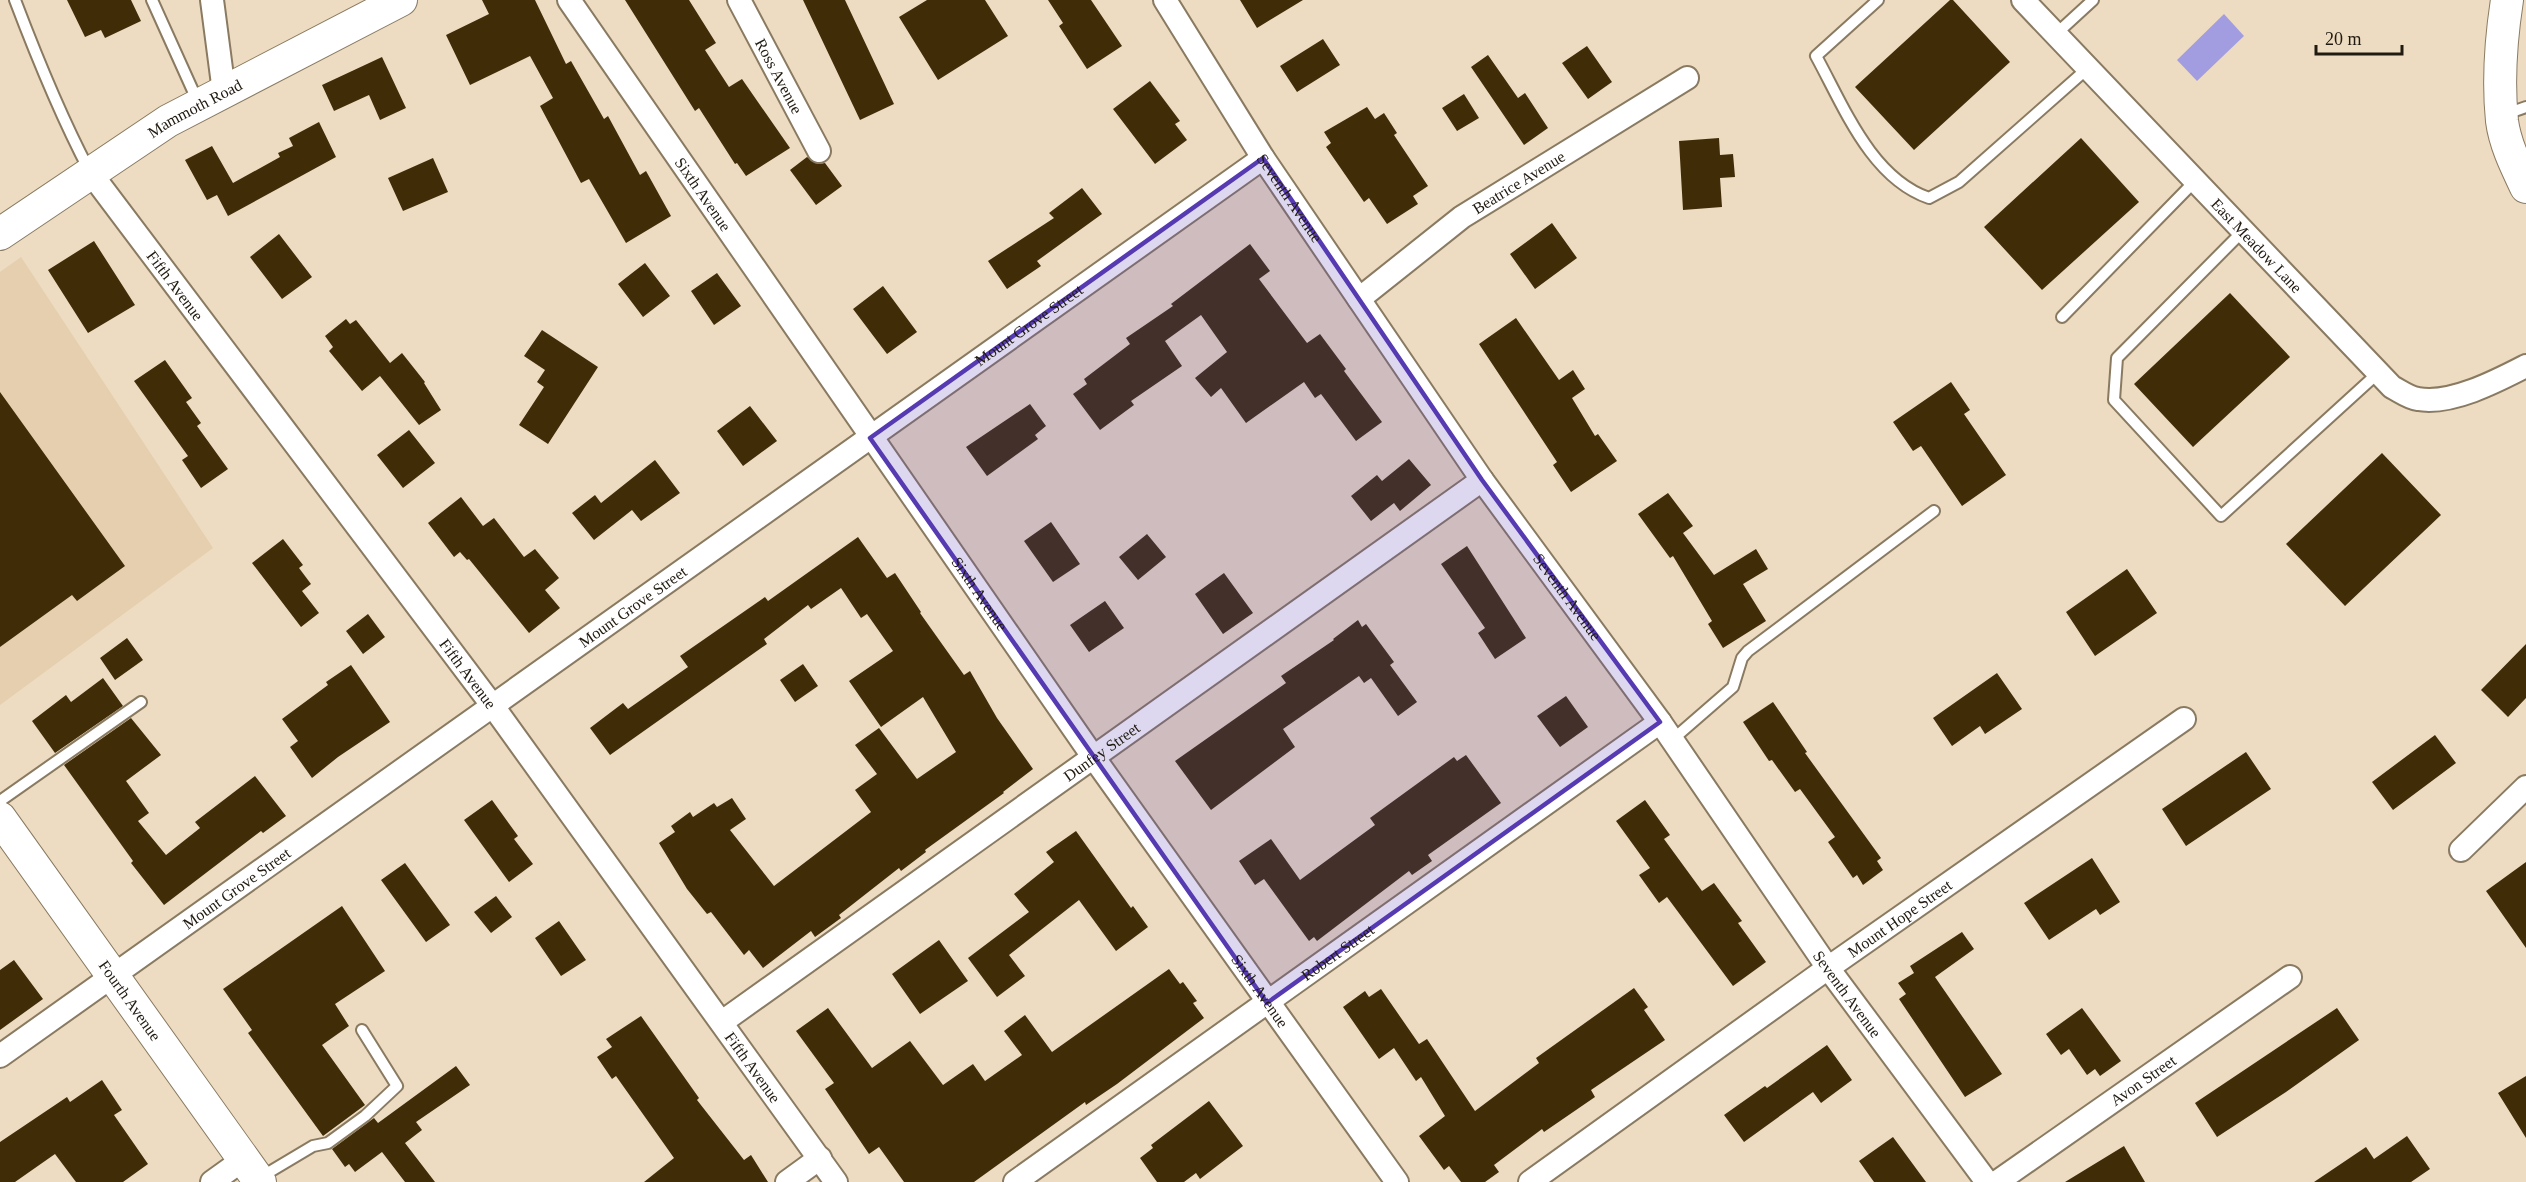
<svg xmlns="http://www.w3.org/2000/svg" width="2526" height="1182" font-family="Georgia,serif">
<rect width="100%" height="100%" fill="#eddcc1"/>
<path fill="#e5cfaf" d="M 21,257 L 213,548 L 0,705 L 0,272 Z"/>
<path fill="#a29de0" d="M 2224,14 L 2244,36 L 2197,81 L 2177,60 Z"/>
<path fill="#402d08" d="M 67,0 L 131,0 L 141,21 L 105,38 L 101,30 L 85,37 Z
M 482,0 L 535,0 L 566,64 L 571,61 L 604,119 L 608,116 L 640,175 L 646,171 L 671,216 L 626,243 L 589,179 L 581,183 L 540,106 L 553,98 L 530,56 L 470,85 L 446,35 L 489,14 Z
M 625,0 L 689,0 L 716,43 L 705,50 L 729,87 L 742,79 L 790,148 L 746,176 L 737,163 L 735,164 L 699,108 L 695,111 Z
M 803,0 L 845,0 L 894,104 L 860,120 Z
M 927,0 L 985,0 L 1008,36 L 938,80 L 899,17 Z
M 1048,0 L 1091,0 L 1122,46 L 1087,69 L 1059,26 L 1063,23 Z
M 1240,0 L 1303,0 L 1257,28 Z
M 1950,0 L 1953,0 L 2010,62 L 1914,150 L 1855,87 Z
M 1323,39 L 1340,65 L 1297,92 L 1280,66 Z
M 1587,46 L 1612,82 L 1588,99 L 1562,63 Z
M 1488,55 L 1518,98 L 1525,93 L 1548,128 L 1524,145 L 1471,67 Z
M 382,57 L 406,108 L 380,120 L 369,95 L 334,111 L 322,85 Z
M 1150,81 L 1180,121 L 1175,124 L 1187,140 L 1155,164 L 1113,109 Z
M 1464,94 L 1479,118 L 1457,131 L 1442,108 Z
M 1367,107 L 1375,119 L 1384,113 L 1397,133 L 1394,135 L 1428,186 L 1413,196 L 1418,204 L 1387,224 L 1369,198 L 1364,202 L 1326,147 L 1331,143 L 1324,132 Z
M 319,122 L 336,157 L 228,216 L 217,195 L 207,200 L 185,160 L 212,146 L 233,183 L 280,157 L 278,153 L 293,146 L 289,138 Z
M 1719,138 L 1720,155 L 1733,154 L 1735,177 L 1720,178 L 1722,207 L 1683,210 L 1679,141 Z
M 2081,138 L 2139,202 L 2042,290 L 1984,227 Z
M 807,157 L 818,164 L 825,163 L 842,186 L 816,205 L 790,170 Z
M 433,158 L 448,192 L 403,211 L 388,178 Z
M 1082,188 L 1102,214 L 1037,261 L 1041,266 L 1007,289 L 988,261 L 1054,218 L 1049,213 Z
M 1552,223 L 1577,258 L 1535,289 L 1510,254 Z
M 279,234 L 312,277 L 282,299 L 250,257 Z
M 94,241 L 135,305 L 88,333 L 48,270 Z
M 1250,244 L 1270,271 L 1259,279 L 1307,343 L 1320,334 L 1346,369 L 1344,371 L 1382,422 L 1356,441 L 1321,394 L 1315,398 L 1304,382 L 1246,423 L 1221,388 L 1211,397 L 1195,378 L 1227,352 L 1201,315 L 1165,341 L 1182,366 L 1131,401 L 1134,405 L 1100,430 L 1073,394 L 1087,384 L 1084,379 L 1130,344 L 1126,338 L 1173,306 L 1171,304 Z
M 645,263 L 670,296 L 643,317 L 618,284 Z
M 717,273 L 741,306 L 714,325 L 691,291 Z
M 883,286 L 917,332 L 887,354 L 853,309 Z
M 2230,293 L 2290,357 L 2193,447 L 2134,384 Z
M 1516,318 L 1559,380 L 1573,370 L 1585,389 L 1572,398 L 1595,436 L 1598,434 L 1617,461 L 1571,492 L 1553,465 L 1557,462 L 1479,344 Z
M 346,319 L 350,324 L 356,320 L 390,363 L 402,353 L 425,382 L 424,383 L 441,410 L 419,425 L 380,376 L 362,391 L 329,351 L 333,347 L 325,336 Z
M 542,330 L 598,367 L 548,444 L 519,425 L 544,387 L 537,382 L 545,370 L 524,356 Z
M 165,360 L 192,398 L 186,402 L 201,423 L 197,426 L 228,469 L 201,488 L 182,460 L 188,456 L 134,381 Z
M 1951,382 L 1970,410 L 1964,414 L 2006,475 L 1962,506 L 1921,446 L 1913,451 L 1893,422 Z
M 0,392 L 125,566 L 77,601 L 72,595 L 0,647 Z
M 1030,404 L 1046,426 L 1035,435 L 1038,439 L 987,476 L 966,447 Z
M 750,406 L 777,441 L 743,466 L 717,431 Z
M 409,430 L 435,463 L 403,488 L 377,455 Z
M 2382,453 L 2441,515 L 2345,606 L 2286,544 Z
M 1409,459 L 1431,485 L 1400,511 L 1394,503 L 1371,521 L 1351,496 L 1377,475 L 1382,481 Z
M 655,460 L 680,493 L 641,521 L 632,510 L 594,540 L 572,513 L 595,495 L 601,503 Z
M 1668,493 L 1693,526 L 1683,533 L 1714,575 L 1756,549 L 1768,569 L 1743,584 L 1766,621 L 1723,648 L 1708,624 L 1712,621 L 1673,556 L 1670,558 L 1638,514 Z
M 461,497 L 483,526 L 494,518 L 524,557 L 535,549 L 559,578 L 545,590 L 560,608 L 529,633 L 469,559 L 467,560 L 460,552 L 454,557 L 428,523 Z
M 1051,522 L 1080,564 L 1053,582 L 1024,541 Z
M 1147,534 L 1166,557 L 1138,580 L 1119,557 Z
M 858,537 L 887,578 L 895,573 L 921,612 L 920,613 L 964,675 L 970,671 L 997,718 L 1033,769 L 1003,792 L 1004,793 L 925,850 L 926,852 L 901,871 L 899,868 L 839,915 L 841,918 L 815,937 L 811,931 L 763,968 L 749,950 L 744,955 L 711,912 L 707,914 L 687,889 L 659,843 L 675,832 L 671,826 L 690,812 L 693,817 L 714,803 L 717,807 L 732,798 L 746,819 L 730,830 L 774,886 L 871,812 L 855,790 L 877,774 L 855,745 L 879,728 L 917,779 L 956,752 L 923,697 L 881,727 L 849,681 L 893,651 L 867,614 L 861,618 L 841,588 L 811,609 L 808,605 L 764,639 L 767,644 L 610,755 L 590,728 L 623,703 L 628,709 L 688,667 L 680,656 L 765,597 L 768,601 Z
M 283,539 L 303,565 L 299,568 L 311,584 L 302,591 L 319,613 L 301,627 L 252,563 Z
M 1467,546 L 1526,638 L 1495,659 L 1478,633 L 1485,628 L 1441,564 Z
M 2127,569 L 2157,613 L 2095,656 L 2066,612 Z
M 1224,573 L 1253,613 L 1223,634 L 1195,594 Z
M 1105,601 L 1124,628 L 1089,652 L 1070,625 Z
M 368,614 L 385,637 L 363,654 L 346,631 Z
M 1358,620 L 1362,627 L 1366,624 L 1394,662 L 1390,665 L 1417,702 L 1398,716 L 1371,678 L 1364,683 L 1359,676 L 1283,729 L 1295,747 L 1211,810 L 1175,761 L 1286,683 L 1281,676 L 1334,640 L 1333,639 Z
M 127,638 L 143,660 L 115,680 L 100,658 Z
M 2526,644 L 2526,698 L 2508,717 L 2481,690 Z
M 803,664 L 818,686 L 795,702 L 780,680 Z
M 351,665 L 390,722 L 338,757 L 312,778 L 290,747 L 298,741 L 282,719 L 328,685 L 326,682 Z
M 1997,673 L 2022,709 L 1985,734 L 1980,726 L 1952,746 L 1933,718 Z
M 103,678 L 123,706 L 55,753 L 32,721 L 66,695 L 71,702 Z
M 1566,696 L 1588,727 L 1560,747 L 1537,716 Z
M 1773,702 L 1807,752 L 1805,753 L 1881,858 L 1877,861 L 1883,870 L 1863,885 L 1857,875 L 1853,878 L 1828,842 L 1835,837 L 1800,789 L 1795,792 L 1772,760 L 1769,761 L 1743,722 Z
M 131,718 L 161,755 L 126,781 L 149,813 L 138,821 L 166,855 L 200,828 L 195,822 L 255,776 L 286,816 L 263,833 L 261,831 L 164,905 L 131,863 L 133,861 L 64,765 Z
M 2435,735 L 2456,763 L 2393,810 L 2372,782 Z
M 2246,752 L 2271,789 L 2186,846 L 2162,809 Z
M 1466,755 L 1501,803 L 1428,855 L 1432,861 L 1412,875 L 1409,871 L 1317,941 L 1314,937 L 1309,941 L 1264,879 L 1255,885 L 1239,861 L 1271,839 L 1300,880 L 1375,825 L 1370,818 L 1454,757 L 1457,761 Z
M 492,800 L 518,836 L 514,839 L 533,864 L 509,882 L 464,820 Z
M 1645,800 L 1670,835 L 1664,839 L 1702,891 L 1714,883 L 1742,921 L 1738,923 L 1766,962 L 1733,986 L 1667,897 L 1659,903 L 1639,875 L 1650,868 L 1616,821 Z
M 1076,831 L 1131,908 L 1133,906 L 1148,927 L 1116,951 L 1079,900 L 1009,955 L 1025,976 L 997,997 L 968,958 L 1029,912 L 1014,894 L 1054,862 L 1046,852 Z
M 2092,858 L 2120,902 L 2100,915 L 2096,909 L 2049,940 L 2024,903 Z
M 2526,862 L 2526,948 L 2486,891 Z
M 405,863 L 450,925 L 426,942 L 381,880 Z
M 496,896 L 512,917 L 491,933 L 474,912 Z
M 342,906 L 385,971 L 335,1004 L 349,1026 L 322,1045 L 365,1105 L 323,1136 L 248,1033 L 252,1030 L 223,989 Z
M 559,921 L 586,960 L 561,976 L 535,938 Z
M 1962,932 L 1974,949 L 1935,977 L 2002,1074 L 1965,1097 L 1899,999 L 1906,994 L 1898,983 L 1914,973 L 1910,966 Z
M 939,940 L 968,981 L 920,1014 L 892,974 Z
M 14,960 L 43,999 L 0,1030 L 0,970 Z
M 1169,969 L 1180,984 L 1183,982 L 1197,1001 L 1193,1003 L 1204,1018 L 1117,1084 L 1086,1105 L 1085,1102 L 974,1182 L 904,1182 L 879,1147 L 869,1154 L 825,1089 L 834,1083 L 796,1031 L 828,1008 L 872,1068 L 910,1041 L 943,1085 L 973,1064 L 985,1081 L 1022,1055 L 1004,1031 L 1025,1015 L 1052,1052 Z
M 1634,988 L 1648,1007 L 1644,1010 L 1665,1040 L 1591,1090 L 1595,1097 L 1544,1132 L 1542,1129 L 1494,1165 L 1499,1172 L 1485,1182 L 1461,1182 L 1449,1166 L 1444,1170 L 1419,1136 L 1445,1116 L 1421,1077 L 1416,1081 L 1394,1048 L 1379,1059 L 1343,1007 L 1365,991 L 1369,997 L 1381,989 L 1419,1044 L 1427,1039 L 1475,1111 L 1539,1063 L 1536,1058 Z
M 2082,1008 L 2121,1061 L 2100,1076 L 2095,1069 L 2087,1075 L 2069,1049 L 2061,1055 L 2046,1034 Z
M 2337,1008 L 2359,1040 L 2286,1092 L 2217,1137 L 2195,1103 Z
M 641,1016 L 699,1098 L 697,1100 L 744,1160 L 751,1155 L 768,1182 L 644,1182 L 674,1158 L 616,1076 L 612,1079 L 597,1057 L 612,1047 L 606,1039 Z
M 1827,1045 L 1852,1080 L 1821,1103 L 1813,1092 L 1744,1142 L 1724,1115 L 1765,1086 L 1767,1088 Z
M 456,1066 L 470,1085 L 416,1122 L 422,1130 L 405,1143 L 435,1182 L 405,1182 L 382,1152 L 355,1172 L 349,1164 L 345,1167 L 332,1149 L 374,1118 L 378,1123 Z
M 2526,1076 L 2526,1138 L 2498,1093 Z
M 102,1080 L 122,1110 L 114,1115 L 148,1164 L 123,1182 L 76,1182 L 55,1154 L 15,1182 L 0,1182 L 0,1142 L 67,1097 L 70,1102 Z
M 1209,1101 L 1243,1146 L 1200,1179 L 1196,1173 L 1184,1182 L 1157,1182 L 1140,1158 L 1153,1148 L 1151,1145 Z
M 2407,1136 L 2430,1169 L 2411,1182 L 2314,1182 L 2366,1147 L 2374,1159 Z
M 1893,1137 L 1926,1182 L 1874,1182 L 1859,1161 Z
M 2124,1146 L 2145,1182 L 2065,1182 Z"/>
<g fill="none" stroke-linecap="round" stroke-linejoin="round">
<g stroke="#897a61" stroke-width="14">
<path id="lane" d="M 15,0 C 37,58 60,115 89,170
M 152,0 L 198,102
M 1878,0 L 1816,56 C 1844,107 1871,178 1929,198 L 1959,182 L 2088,68
M 2056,34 L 2093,0
M 2506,114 L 2526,107
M 2243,231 L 2117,358 L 2114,400 L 2221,516 L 2378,373
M 2062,317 L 2195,181
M 1672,740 L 1733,687 L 1742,658 L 1748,651 L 1934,511
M 0,801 L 141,702
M 261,1177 L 313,1146 L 328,1143 L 365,1116 L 397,1086 L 362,1030"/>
</g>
<g stroke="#897a61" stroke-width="26">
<g id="street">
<path d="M 212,0 L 224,92"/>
<path id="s1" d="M 569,0 L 1094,758 L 1397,1182"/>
<path id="s2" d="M 739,0 L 819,151"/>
<path id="s3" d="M 1165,0 L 1263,158 L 1482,480 L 1660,722 L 1828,968 L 1987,1182"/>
<path id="s4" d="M 2023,0 L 2392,387 C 2400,391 2409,398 2418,399 C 2451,405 2497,381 2526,366"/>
<path id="s5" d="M 90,172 L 495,709 L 836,1182"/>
<path id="s6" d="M 1359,299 L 1462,217 L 1687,78"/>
<path d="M 2461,850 L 2526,787"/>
<path id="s7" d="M 722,1022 L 1482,480"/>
<path id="s8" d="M 0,1056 L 1263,158"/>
<path d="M 212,1182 L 244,1159"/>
<path d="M 787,1182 L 820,1158"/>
<path id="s9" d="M 1015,1182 L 1660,722"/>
<path id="s10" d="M 1530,1182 L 1828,968 L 2184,719"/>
<path id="s11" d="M 1997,1182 L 2290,977"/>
</g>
</g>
<g stroke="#897a61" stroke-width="34">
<g id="secondary">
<path d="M 2507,0 C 2501,39 2498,82 2502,121 C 2505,144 2516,166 2526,187"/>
<path id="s12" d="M 0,234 L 168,121 L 401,0"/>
<path id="s13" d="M 0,818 L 260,1182"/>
</g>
</g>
<use href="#lane" stroke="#fff" stroke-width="10"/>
<use href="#street" stroke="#fff" stroke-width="22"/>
<use href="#secondary" stroke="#fff" stroke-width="32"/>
</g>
<path fill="#553ab2" fill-opacity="0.2" stroke="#553ab2" stroke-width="4.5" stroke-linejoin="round" d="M 1263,158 L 1482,480 L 1660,722 L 1267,1003 L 870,438 Z"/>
<g text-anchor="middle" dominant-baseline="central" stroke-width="6" stroke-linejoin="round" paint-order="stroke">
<g font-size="16" fill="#201a10" stroke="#eddcc1">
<text stroke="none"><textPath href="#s2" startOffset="86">Ross Avenue</textPath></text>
<text stroke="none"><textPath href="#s12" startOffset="232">Mammoth Road</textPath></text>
<text stroke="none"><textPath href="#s6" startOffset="198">Beatrice Avenue</textPath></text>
<text stroke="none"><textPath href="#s1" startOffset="236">Sixth Avenue</textPath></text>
<text stroke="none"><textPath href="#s3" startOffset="234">Seventh Avenue</textPath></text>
<text stroke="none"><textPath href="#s4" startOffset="339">East Meadow Lane</textPath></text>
<text stroke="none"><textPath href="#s5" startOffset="142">Fifth Avenue</textPath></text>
<text stroke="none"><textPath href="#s8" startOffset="1262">Mount Grove Street</textPath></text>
<text stroke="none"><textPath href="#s1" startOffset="722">Sixth Avenue</textPath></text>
<text stroke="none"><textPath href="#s3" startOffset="720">Seventh Avenue</textPath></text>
<text stroke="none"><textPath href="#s8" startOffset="776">Mount Grove Street</textPath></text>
<text stroke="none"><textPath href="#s5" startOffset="628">Fifth Avenue</textPath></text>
<text stroke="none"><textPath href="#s7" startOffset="466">Dunfey Street</textPath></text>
<text stroke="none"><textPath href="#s8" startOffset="290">Mount Grove Street</textPath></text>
<text stroke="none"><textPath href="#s10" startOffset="454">Mount Hope Street</textPath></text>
<text stroke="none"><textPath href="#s9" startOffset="396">Robert Street</textPath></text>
<text stroke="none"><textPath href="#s1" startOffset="1208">Sixth Avenue</textPath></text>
<text stroke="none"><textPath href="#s3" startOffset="1206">Seventh Avenue</textPath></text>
<text stroke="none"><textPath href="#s13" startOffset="224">Fourth Avenue</textPath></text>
<text stroke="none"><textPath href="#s5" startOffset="1114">Fifth Avenue</textPath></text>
<text stroke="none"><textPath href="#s11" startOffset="178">Avon Street</textPath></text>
</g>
</g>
<path d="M2316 45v9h86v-9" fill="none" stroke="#201a10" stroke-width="3"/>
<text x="2325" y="45" font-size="18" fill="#201a10" stroke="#eddcc1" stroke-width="4.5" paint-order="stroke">20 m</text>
</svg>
